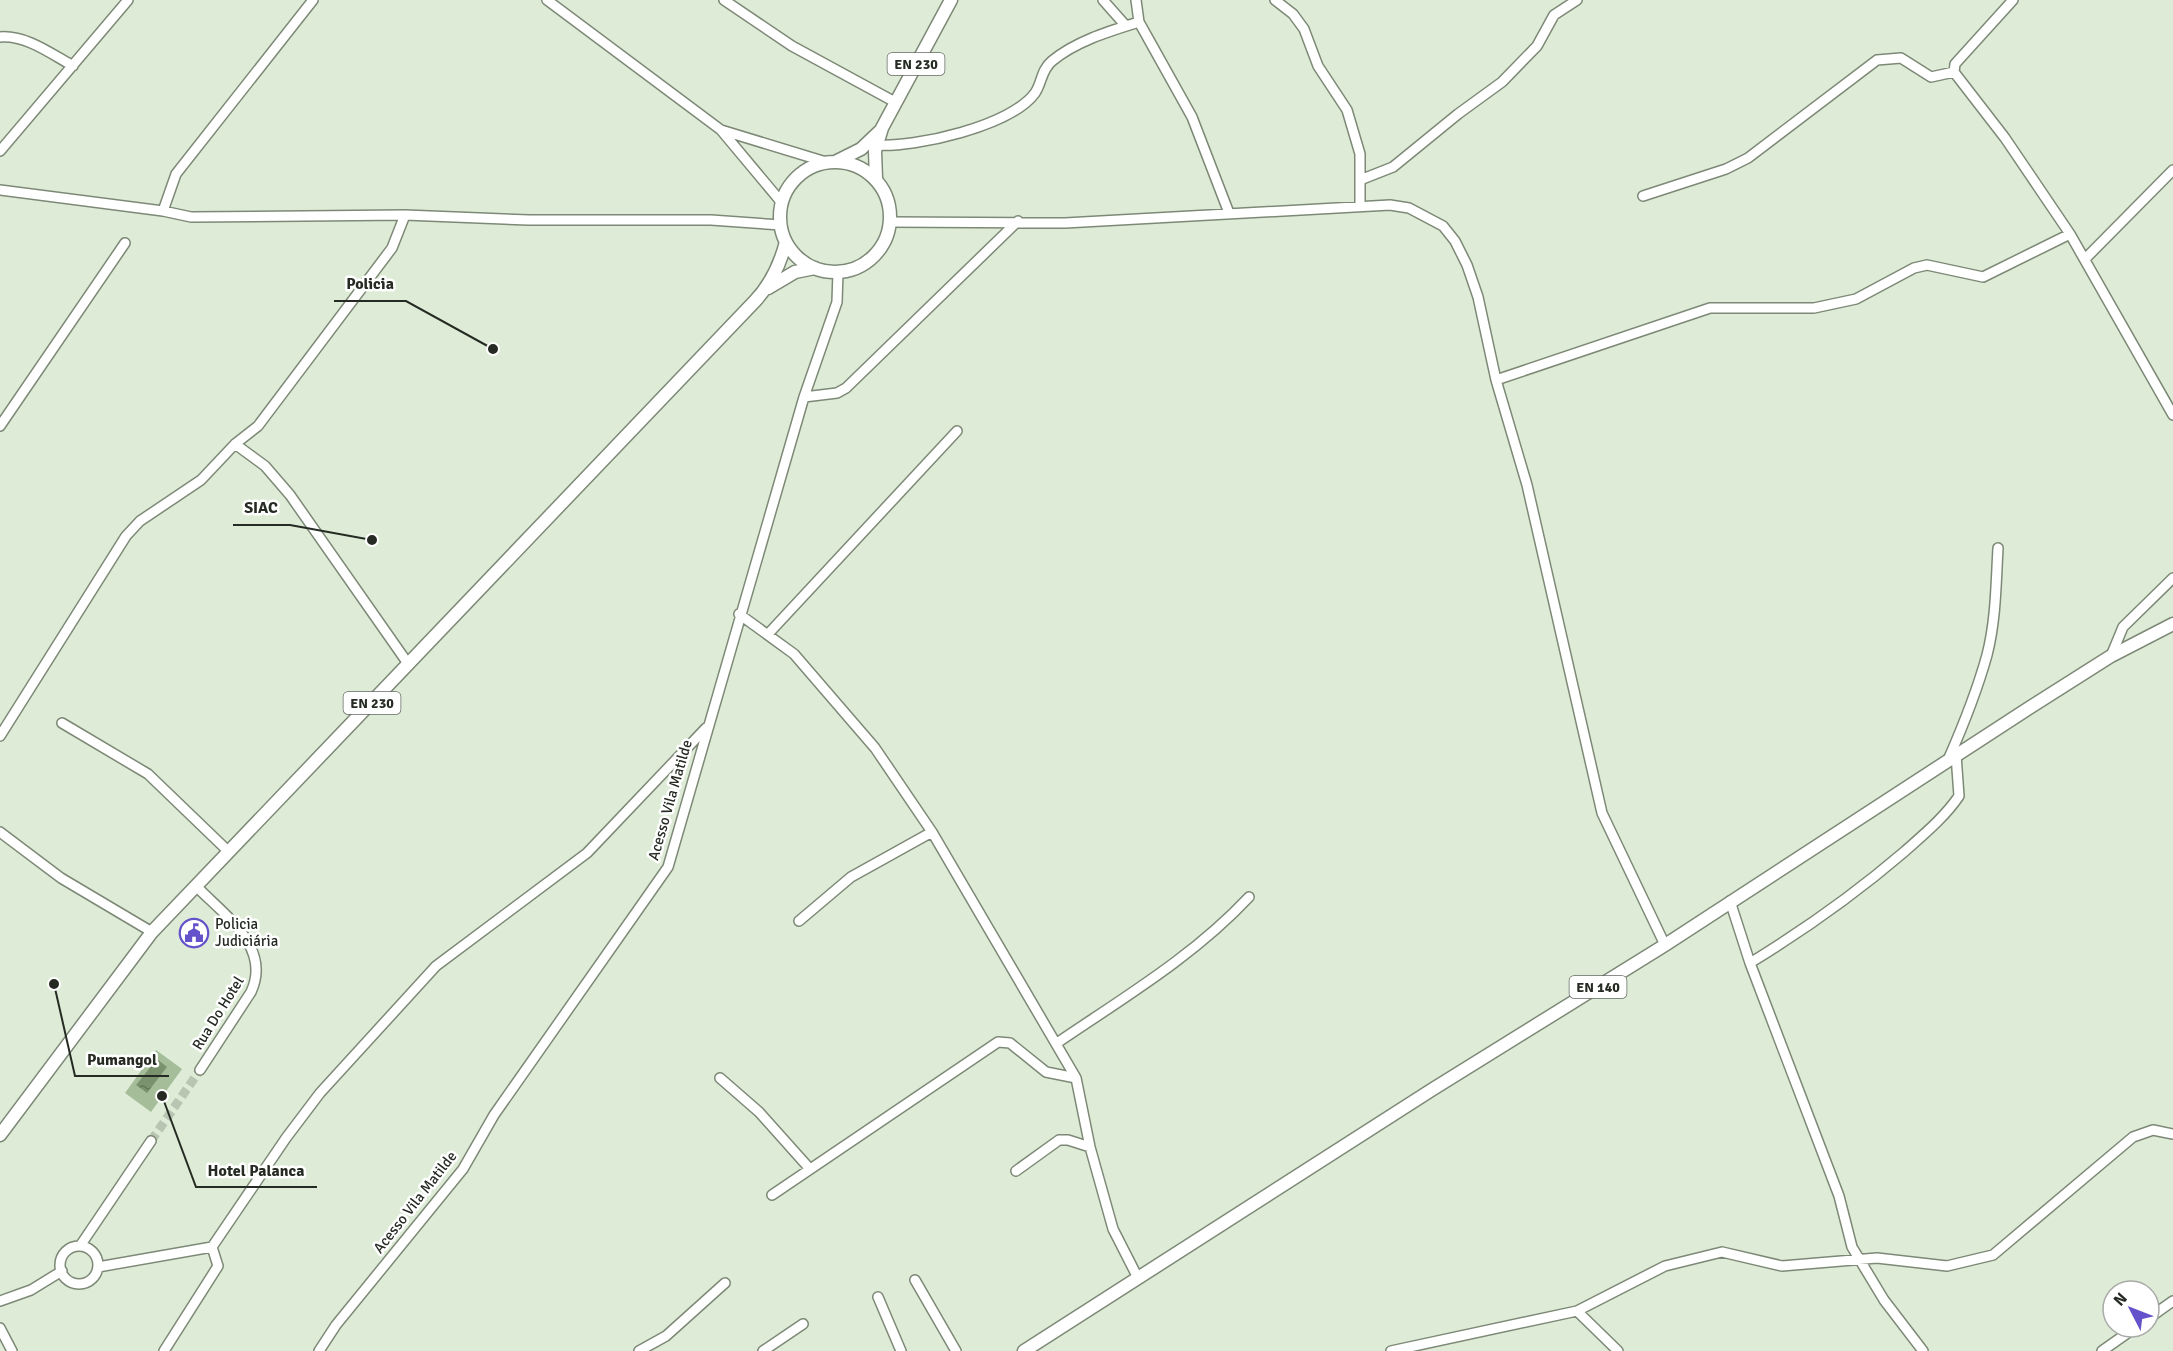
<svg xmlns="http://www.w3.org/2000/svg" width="2173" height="1351" font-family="Signika,sans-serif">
<defs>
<pattern id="water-ripples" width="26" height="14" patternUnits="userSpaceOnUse" patternTransform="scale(1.5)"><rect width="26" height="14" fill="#7a926d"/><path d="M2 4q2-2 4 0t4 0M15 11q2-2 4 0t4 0" fill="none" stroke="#647759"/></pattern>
</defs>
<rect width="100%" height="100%" fill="#deecd7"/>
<path fill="#a5bd99" d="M 156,1050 L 182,1069 L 151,1112 L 125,1093 Z"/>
<path fill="url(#water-ripples)" d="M 157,1059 L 167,1067 L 147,1093 L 136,1085 Z"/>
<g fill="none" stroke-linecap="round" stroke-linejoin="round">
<path stroke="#b9c5b3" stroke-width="9" stroke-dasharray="9 4.5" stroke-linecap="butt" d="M 151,1141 L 200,1070"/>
<g stroke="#7d8976" stroke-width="12">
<path id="minor" d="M 547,0 L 721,130 L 782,203
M 724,0 L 792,46 L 895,102
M 1103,0 L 1126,26
M 1275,0 L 1293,14 L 1304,29 L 1318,66 L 1347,110 L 1360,154 L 1360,205
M 2013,0 L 1955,64 L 1954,72 L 2005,138 L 2070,234 L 2173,415
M 1139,22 L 1192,117 L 1229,213
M 0,37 C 26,35 50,53 73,66
M 721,130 L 826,162
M 876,145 C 915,148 1011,126 1035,93 C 1042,83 1041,70 1052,61 C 1076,41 1110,31 1139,22 L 1136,0
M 0,151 L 128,0
M 1360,180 L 1393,167 L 1458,114 L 1502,82 L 1537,46 L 1554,15 L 1577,0
M 0,190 L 163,211 L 191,217 L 405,215 L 529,220 L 711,220 L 781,225
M 1643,196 L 1726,169 L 1748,158 L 1877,60 L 1901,58 L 1931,77 L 1954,72
M 163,211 L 176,174 L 313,0
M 890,222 L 1065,223 L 1390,205 L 1409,208 L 1443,226 L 1455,241 L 1467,265 L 1478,297 L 1496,380 L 1527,485 L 1602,813 L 1665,945
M 2085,259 L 2173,170
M 1496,380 L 1710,308 L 1814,308 L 1856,299 L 1914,268 L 1927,265 L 1983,277 L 2070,234
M 804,397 L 837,393 L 846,388 L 1018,221
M 0,426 L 125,243
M 235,444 L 265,466 L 290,495 L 409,665
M 739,614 L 794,654 L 875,748 L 932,832 L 1076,1078 L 1090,1147 L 1113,1229 L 1138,1278
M 769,633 L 957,431
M 2111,656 L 2123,627 L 2173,578
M 62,723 L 148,774 L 229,852
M 0,736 L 126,536 L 140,521 L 201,480 L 235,444 L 258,426 L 392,248 L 405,215
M 1948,760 C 1963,726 1977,691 1987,655 C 1996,620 1996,583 1998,548
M 0,832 L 61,878 L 152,932
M 196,886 C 224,915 272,947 251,992 L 200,1070
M 1730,901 L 1750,963 L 1839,1196 L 1852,1247 L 1884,1300 L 1923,1351
M 799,921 L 851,877 L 932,832
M 1750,963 C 1804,930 1855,894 1904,852 C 1923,835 1944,818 1959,796 L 1956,755
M 1057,1043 C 1123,998 1194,956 1249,897
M 720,1078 L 759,1112 L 810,1169
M 1016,1171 L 1059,1140 L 1068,1140 L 1090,1147
M 772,1195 L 998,1042 L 1010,1043 L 1046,1072 L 1076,1078
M 80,1246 L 151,1141
M60 1265a19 19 0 1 1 38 0a19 19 0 1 1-38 0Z
M 98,1267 L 212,1247 L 286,1138 L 320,1093 L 436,966 L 587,853 L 706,728
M 915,1280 L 956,1351
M 878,1297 L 901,1351
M 0,1301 L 31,1290 L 62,1271
M 1577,1311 L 1618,1351
M 2149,1318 L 2173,1301
M 0,1328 L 12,1351
M 164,1351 L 218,1266 L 212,1247
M 319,1351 L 336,1325 L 463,1169 L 494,1115 L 668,867 L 804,397 L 837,302 L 838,272
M 639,1351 L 666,1336 L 725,1283
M 763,1351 L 803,1324
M 1391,1351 L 1577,1311 L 1665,1266 L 1722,1252 L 1782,1266 L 1877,1258 L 1947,1266 L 1993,1255 L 2133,1137 L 2153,1130 L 2173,1134
M 2102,1351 L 2136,1327"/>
</g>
<g stroke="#7d8976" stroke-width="15">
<path id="major" d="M 835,162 L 861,149 L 880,131
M780 217a55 55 0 1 1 110 0a55 55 0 1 1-110 0Z
M 876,179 L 875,151 L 882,128 L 951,0
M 768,288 L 795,272 L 815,268
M 0,1135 L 152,932 L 755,301 C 771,284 780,265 786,242
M 1024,1351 L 1433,1089 L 1665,945 L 2029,708 L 2111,656 L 2173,624"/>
</g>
<use href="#minor" stroke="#fff" stroke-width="9"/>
<use href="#major" stroke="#fff" stroke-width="12"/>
</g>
<defs>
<g id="civic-ring" transform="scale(1.5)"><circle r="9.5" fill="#fff" stroke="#6452cb" stroke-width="1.5"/><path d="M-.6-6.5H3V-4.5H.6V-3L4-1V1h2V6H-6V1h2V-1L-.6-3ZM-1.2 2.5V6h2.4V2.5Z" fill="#6452cb"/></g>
</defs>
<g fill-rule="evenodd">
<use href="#civic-ring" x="194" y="933"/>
</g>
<g text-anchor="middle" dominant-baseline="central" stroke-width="5" stroke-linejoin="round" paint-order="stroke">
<g fill="#fff" stroke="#666a65" stroke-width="1.5">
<rect x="887.5" y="53" width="57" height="22" rx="4.5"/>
<rect x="343.5" y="692" width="57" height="22" rx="4.5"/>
<rect x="1569.5" y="976" width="57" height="22" rx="4.5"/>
</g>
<g font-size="14" font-weight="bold" fill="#252a23">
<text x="916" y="64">EN 230</text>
<text x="372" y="703">EN 230</text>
<text x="1598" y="987">EN 140</text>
</g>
<g font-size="15" fill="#252a23" stroke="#fff">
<text transform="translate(670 800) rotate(-74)">Acesso Vila Matilde</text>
<text transform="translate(218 1013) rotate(-58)">Rua Do Hotel</text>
<text transform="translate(415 1202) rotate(-52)">Acesso Vila Matilde</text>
</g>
<g font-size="15" fill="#252a23" stroke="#fff" text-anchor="start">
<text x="215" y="924">Policia<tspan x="215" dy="17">Judiciária</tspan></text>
</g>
</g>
<path fill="none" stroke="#252a23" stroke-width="2" d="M493 349L406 301H334M372 540L290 525H233M54 984L75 1076H169M162 1096L196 1187H317"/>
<g fill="#252a23" stroke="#fff" stroke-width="2">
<circle cx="493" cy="349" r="6"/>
<circle cx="372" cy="540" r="6"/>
<circle cx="54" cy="984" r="6"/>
<circle cx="162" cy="1096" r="6"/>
</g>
<g font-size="16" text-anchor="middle" font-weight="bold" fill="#252a23" stroke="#fff" stroke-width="5" stroke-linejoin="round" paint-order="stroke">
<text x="370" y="289">Policia</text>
<text x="261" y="513">SIAC</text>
<text x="122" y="1065">Pumangol</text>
<text x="256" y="1176">Hotel Palanca</text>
</g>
<g transform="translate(2131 1309) rotate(312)"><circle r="28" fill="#ffffff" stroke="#a8aaa7" stroke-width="1.5"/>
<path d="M0-4.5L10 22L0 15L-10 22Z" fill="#6452cb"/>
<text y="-9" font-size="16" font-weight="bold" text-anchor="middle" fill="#252a23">N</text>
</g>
</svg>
